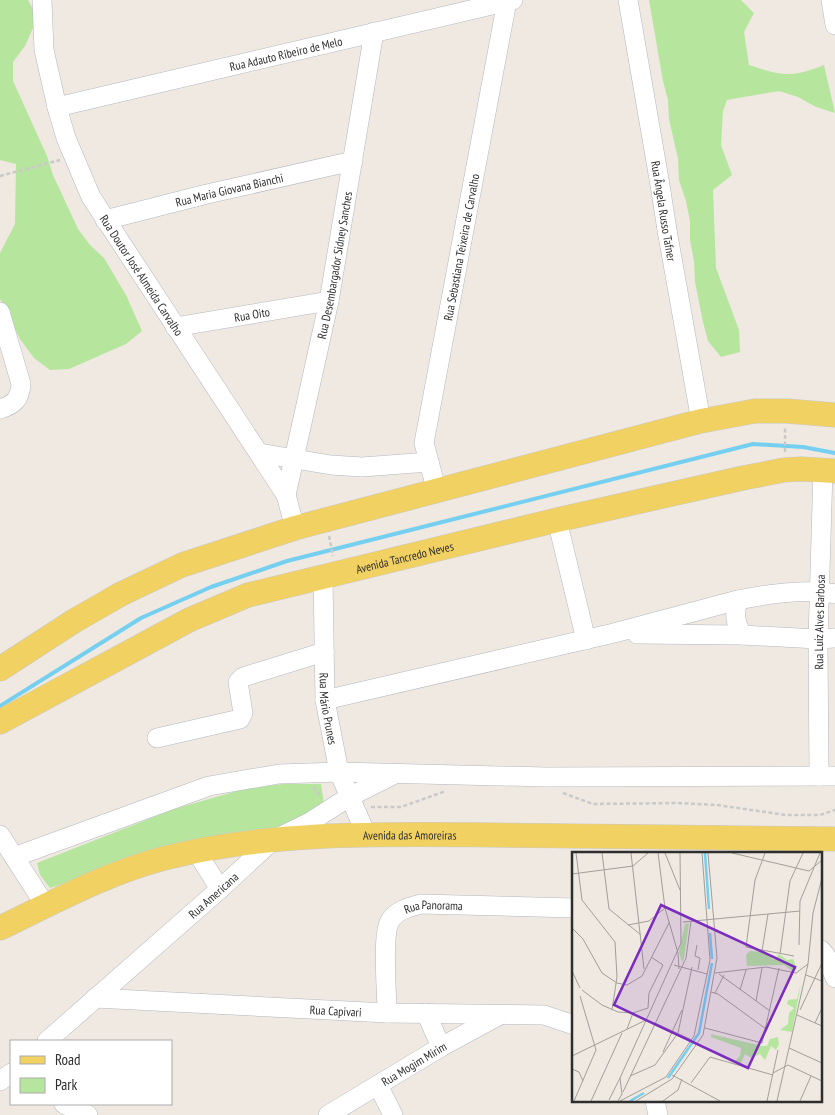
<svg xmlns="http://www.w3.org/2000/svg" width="835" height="1115" font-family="'PT Sans Narrow',sans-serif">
<rect width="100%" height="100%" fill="#efe9e1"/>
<path fill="#b6e59e" d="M 0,0 L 28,0 L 33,9 L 33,28 L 25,46 L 13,62 L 13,81 L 47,156 L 53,175 L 78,229 L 90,245 L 104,258 L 126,295 L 142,331 L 126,344 L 69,369 L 50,370 L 34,358 L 20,339 L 0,299 L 0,253 L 15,224 L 16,164 L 0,160 Z
M 649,0 L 741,0 L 754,13 L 744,32 L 749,65 C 782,76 792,78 824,65 L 835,113 L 816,107 L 798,97 L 779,91 L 727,100 L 723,111 L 721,145 L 732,175 L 713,190 L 716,268 L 739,330 L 740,352 L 721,357 L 708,341 L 703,322 L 695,282 L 694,261 L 690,240 L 690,221 L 686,201 L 679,180 L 678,159 L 669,119 L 668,100 L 663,81 Z
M 283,784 L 321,784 L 324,804 L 259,839 L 121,866 L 50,888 L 40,875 L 37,863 L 174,809 L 244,789 Z"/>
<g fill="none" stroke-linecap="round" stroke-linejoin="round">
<path stroke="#75cff0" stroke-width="4" d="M 0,706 L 141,618 L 211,587 L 287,561 L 753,444 L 803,447 L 835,453"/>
<g stroke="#b4b7c1" stroke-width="20">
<g id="minor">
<path id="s1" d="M 42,0 L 44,50 L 57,107 L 66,138 L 91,197 L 286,495 L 295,528"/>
<path id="s2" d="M 628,0 L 660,185 L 667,230 L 701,421"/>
<path d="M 831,0 L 835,25"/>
<path id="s3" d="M 57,107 L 513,0"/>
<path id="s4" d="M 105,220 L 207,194 L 353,161"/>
<path d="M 0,312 L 21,384 C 20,399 14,405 0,409"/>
<path id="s5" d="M 175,327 L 329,301"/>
<path d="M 259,453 L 331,465 L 362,467 L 429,462"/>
<path id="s6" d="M 437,492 L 424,443 L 507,1"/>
<path id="s7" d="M 286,495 L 329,301 L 374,32"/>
<path d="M 557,520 L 586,640"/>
<path id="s8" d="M 323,577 L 325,700 L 339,772 L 366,834"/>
<path d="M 738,600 C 734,614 735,622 742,635"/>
<path d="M 637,634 L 742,635 L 818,639 L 835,638"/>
<path d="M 325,700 L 614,633 L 738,600 C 768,594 806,588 835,594"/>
<path d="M 157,738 L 240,719 L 243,713 L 238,682 L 243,677 L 324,652"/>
<path id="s9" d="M 819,776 L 818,639 L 823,470"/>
<path d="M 0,835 L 45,905"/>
<path d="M 196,851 L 220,889"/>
<path d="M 14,857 L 209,786 L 279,774 L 339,772 L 546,777 L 835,776"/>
<path d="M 821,950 L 826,956 L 835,978"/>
<path id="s10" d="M 95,998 L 387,1013 L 544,1015 L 574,1025"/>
<path id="s11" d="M 387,1013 C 387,993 382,939 389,923 C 394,911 409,907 421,904 L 574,908"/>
<path d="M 426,1013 L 441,1047"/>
<path id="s12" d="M 47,1041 L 220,889 L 273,840 L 310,822 L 349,797 L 393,775"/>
<path d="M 0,1081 L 11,1073"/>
<path d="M 378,1085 L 393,1115"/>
<path d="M 655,1101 L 658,1115"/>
<path d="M 64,1104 L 88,1115"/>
<path id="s13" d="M 328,1115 L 441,1047 L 500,1015"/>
</g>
</g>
<g stroke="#c9c9c9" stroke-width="25">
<g id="major">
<path d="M 0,669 L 74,621 L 121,594 L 182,565 L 295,528 L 701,421 L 755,411 L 787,411 L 835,415"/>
<path id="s14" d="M 0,722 L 189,620 L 248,595 L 557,520 L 743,478 L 784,470 L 801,469 L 835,471"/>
<path id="s15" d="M 0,928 C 54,902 107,873 165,858 C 272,831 384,834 493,835 C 607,836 721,838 835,839"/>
</g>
</g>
<path stroke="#c9c9c9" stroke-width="2.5" stroke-dasharray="4 2.5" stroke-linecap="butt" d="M 0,176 L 60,160
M 785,452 L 785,427
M 329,536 L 333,556
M 313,787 L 321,797
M 563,793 L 593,804 L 678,803 L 717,805 L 786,815 L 820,815 L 835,810
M 371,807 L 401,807 L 446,791"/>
<use href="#minor" stroke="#fff" stroke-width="19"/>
<use href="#major" stroke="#f2d163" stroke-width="24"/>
</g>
<g text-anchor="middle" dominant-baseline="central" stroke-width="4.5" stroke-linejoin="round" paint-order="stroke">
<g font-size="12" fill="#2e2e2e" stroke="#fff">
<text stroke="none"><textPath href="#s3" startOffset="235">Rua Adauto Ribeiro de Melo</textPath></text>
<text stroke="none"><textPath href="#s4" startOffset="128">Rua Maria Giovana Bianchi</textPath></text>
<text stroke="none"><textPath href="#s2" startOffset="214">Rua Ângela Russo Tafner</textPath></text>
<text stroke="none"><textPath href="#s6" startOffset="250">Rua Sebastiana Teixeira de Carvalho</textPath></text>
<text stroke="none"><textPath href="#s7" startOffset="235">Rua Desembargador Sidney Sanches</textPath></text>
<text stroke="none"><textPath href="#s1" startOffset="298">Rua Doutor José Almeida Carvalho</textPath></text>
<text stroke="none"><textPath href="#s5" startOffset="78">Rua Oito</textPath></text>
<text stroke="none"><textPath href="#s14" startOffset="440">Avenida Tancredo Neves</textPath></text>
<text stroke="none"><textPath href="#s9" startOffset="154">Rua Luíz Alves Barbosa</textPath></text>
<text stroke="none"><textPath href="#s8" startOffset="132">Rua Mário Prunes</textPath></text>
<text stroke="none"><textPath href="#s15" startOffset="426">Avenida das Amoreiras</textPath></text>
<text stroke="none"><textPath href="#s12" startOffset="221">Rua Americana</textPath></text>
<text stroke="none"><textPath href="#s11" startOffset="141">Rua Panorama</textPath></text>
<text stroke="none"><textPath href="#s10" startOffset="241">Rua Capivari</textPath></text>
<text stroke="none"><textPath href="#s13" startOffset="100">Rua Mogim Mirim</textPath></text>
</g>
</g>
<g transform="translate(572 852)">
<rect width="250" height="250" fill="#efe9e1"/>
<path d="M 117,71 L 112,106 L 110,110 L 107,100 L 113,72 ZM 178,99 L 192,100 L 202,108 L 207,102 L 215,108 L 221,107 L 225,117 L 220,119 L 212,113 L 175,114 L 174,103 ZM 229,132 L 220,180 L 208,178 L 216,172 L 217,161 L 222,156 L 215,152 L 216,148 L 225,147 ZM 139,182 L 190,194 L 195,194 L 198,187 L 206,185 L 207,192 L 204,198 L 199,194 L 193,208 L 188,202 L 179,206 L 173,202 L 169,211 L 162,210 L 168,204 L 169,196 L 139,185 Z" fill="#b6e59e"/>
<path fill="none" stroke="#75cff0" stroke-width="2.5" d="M 133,1 L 137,57M 138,81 L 140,107M 96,226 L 127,181 L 140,111M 58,249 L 72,241"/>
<path fill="none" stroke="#a29e99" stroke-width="1" d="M 4,1 L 10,48 L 43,90 L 45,125 L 40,158M 30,1 L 37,57 L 69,83M 59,1 L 72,117M 86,1 L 93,56 L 106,101 L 107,117M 93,1 L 108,38M 160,1 L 237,19 L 250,8M 193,1 L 183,28 L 174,95 L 222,104M 0,22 L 61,14 L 76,1M 111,70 L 228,59M 56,73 L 77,69 L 93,56M 0,76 L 11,87 L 30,121 L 45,131 L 55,133 L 70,124 L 97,71M 125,93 L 123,104 L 128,106 L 126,118M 227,93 L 228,49 L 248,1M 190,99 L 196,62M 208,102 L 218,29 L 231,1M 102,113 L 135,122M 0,119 L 8,136M 143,121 L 194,115 L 224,121 L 236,112M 147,122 L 198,159M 234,123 L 250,129M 10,138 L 30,153 L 46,160 L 61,161 L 76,156 L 77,141 L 91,113 L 79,105M 168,138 L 174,118M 139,140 L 146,142 L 194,177M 143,141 L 152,123M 184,149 L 190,116M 228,158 L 250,111M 225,163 L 250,174M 83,171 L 120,188M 243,171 L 250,156M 133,176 L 190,191 L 207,116M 55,177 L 61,161M 217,196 L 250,211M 91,200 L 110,158M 0,204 L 74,168M 0,217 L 7,220 L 11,229M 201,221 L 216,213 L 250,229M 100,223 L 148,249M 58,224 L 83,213 L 106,181 L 120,115M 119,231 L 138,205 L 201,223M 51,240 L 114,106 L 119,69M 37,248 L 48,226M 2,249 L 24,198 L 8,144M 19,249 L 50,181M 46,249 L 50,242 L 48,226 L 109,91 L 108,1M 48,249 L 94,225 L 122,184 L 138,108 L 130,1M 64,249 L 100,227 L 131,183 L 145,106 L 136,1M 91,249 L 106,238 L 110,227M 195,249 L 206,198M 205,249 L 236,112 L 241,61 L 250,26M 228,249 L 239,224"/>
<path fill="#7b2cbf" fill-opacity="0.15" stroke="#7b2cbf" stroke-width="2.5" d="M 89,53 L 223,115 L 176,216 L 42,153 Z"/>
<rect width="250" height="250" fill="none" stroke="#2e2e2e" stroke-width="2.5"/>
</g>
<rect x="10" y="1040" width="162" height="65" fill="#ffffff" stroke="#ababab"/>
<rect x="20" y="1056" width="25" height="8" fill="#f2d163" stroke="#ababab"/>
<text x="55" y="1065" font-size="15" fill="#2e2e2e">Road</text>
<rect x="20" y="1078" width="25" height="15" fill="#b6e59e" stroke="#ababab"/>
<text x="55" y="1090" font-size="15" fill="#2e2e2e">Park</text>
</svg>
